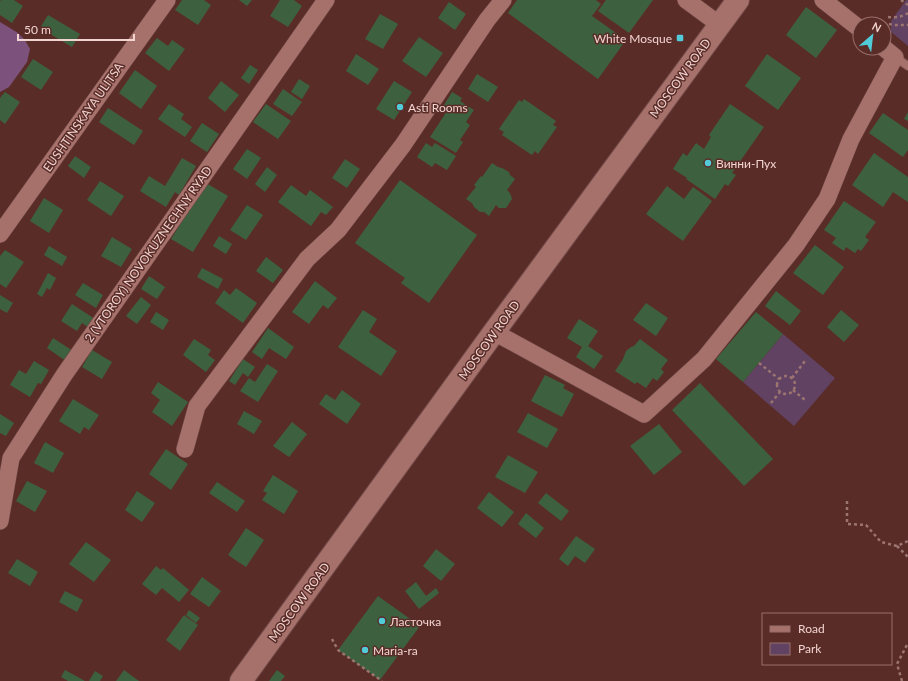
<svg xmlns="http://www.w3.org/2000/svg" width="908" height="681" font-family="Lato,sans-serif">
<rect width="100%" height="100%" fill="#5a2c28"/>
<path fill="#614262" d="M 906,0 L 908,0 L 908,46 L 891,32 L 891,21 Z
M 783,334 L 835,378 L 794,426 L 743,382 Z"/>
<path fill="#7c527d" d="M 0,22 L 18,33 L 25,40 L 30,49 L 27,62 L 9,87 L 0,92 Z"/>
<path fill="#3d613f" d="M 1,0 L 14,0 L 23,6 L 12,23 L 0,15 L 0,1 Z
M 182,0 L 204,0 L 211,5 L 198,25 L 175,10 Z
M 239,0 L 252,0 L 247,6 Z
M 280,0 L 294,0 L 302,6 L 288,27 L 270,16 Z
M 517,0 L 596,0 L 601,4 L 592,16 L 626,40 L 598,79 L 508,13 Z
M 606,0 L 653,0 L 629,33 L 598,11 Z
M 449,2 L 466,14 L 455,30 L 438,18 Z
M 806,7 L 837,30 L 816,58 L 786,35 Z
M 380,14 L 398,24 L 383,49 L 365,39 Z
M 48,15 L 80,34 L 72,47 L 40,28 Z
M 419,37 L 443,53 L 426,77 L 402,61 Z
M 157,38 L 168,46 L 172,40 L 185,49 L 169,71 L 145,53 Z
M 356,54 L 379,69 L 368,85 L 346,71 Z
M 767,54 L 801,78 L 778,110 L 745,86 Z
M 33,59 L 53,72 L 41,90 L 21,77 Z
M 250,65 L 258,70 L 249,84 L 241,78 Z
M 135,70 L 157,86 L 141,109 L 119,93 Z
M 477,74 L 498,87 L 488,102 L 468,89 Z
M 299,79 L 310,86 L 302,99 L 291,92 Z
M 221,81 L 239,95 L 225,112 L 208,98 Z
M 394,81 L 412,92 L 394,120 L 376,109 Z
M 283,89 L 302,102 L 292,116 L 273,104 Z
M 5,92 L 20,102 L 5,124 L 0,120 L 0,98 Z
M 452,92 L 462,98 L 460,101 L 474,110 L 466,122 L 470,125 L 460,140 L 463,142 L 456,153 L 430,137 L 449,108 L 444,105 Z
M 524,99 L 556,121 L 553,125 L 557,127 L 538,154 L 535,151 L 532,155 L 502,135 L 504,132 L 499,129 L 519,100 L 522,102 Z
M 169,104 L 184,114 L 181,119 L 192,127 L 185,137 L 158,119 Z
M 266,104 L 291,121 L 278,139 L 253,122 Z
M 730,104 L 764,127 L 732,173 L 736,175 L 728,186 L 725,184 L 715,199 L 686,179 L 687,178 L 673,169 L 683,153 L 687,156 L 696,143 L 704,149 L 711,137 L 709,135 Z
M 108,108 L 143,131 L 134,145 L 99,122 Z
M 908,112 L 908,121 L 904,119 Z
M 883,113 L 908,130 L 908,150 L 903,157 L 869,133 Z
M 202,123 L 219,134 L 207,152 L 190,141 Z
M 426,143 L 432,147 L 435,143 L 456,156 L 447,170 L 435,163 L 432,167 L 417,157 Z
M 247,149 L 261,158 L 247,179 L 233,169 Z
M 874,153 L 908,177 L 908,202 L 893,192 L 883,207 L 852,185 Z
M 75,156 L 91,167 L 84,178 L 68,166 Z
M 182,158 L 196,166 L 179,195 L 175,192 L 166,207 L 140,191 L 149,176 L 165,186 Z
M 345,159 L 360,169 L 347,188 L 332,178 Z
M 492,163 L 498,167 L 502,168 L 509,172 L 510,175 L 515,179 L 507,190 L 510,193 L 512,199 L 506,208 L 499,208 L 496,205 L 489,216 L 484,212 L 480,212 L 474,207 L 472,203 L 466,199 L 476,187 L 474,185 L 481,176 L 482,177 Z
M 267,167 L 277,175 L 265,192 L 255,184 Z
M 400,180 L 477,235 L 429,303 L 401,283 L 405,278 L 355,243 Z
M 100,181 L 124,196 L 111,216 L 87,200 Z
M 206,183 L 228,196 L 193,252 L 171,239 Z
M 291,185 L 306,196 L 310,190 L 333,207 L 326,215 L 321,212 L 311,226 L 278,202 Z
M 667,186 L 684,199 L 693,187 L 712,201 L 683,241 L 646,214 Z
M 44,198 L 63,210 L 49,233 L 30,221 Z
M 844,201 L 876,222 L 865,237 L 869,240 L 861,251 L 858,249 L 855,253 L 846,247 L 844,251 L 832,243 L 836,238 L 824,230 Z
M 247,205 L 263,215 L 246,240 L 230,230 Z
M 219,236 L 232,244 L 226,254 L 213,246 Z
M 112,237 L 132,249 L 121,267 L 101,256 Z
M 815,245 L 844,267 L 823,295 L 793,273 Z
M 49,246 L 67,257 L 62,266 L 44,255 Z
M 5,250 L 24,262 L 6,288 L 0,284 L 0,256 Z
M 266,257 L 283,270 L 273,283 L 256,271 Z
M 202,268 L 223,279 L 218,289 L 197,277 Z
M 48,273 L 56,278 L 50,290 L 47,288 L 42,297 L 37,294 Z
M 149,276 L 165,287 L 157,299 L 141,289 Z
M 315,281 L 337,298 L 328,309 L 323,305 L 309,324 L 292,312 Z
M 83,283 L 103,295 L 96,308 L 75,295 Z
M 236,288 L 257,303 L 243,323 L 215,303 L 224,290 L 230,295 Z
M 776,291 L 801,311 L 790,325 L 765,306 Z
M 0,295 L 13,303 L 7,313 L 0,309 Z
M 141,297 L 151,305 L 137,324 L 126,316 Z
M 646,303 L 668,318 L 656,336 L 633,320 Z
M 72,304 L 95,319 L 89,328 L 82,323 L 77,331 L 61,321 Z
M 363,310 L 377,319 L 369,332 L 397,351 L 381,376 L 338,347 Z
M 841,310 L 859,325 L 844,342 L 827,327 Z
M 156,312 L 169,320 L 163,330 L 150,322 Z
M 756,312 L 783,334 L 743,382 L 716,359 Z
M 579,319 L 598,331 L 588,346 L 603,356 L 594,369 L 576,357 L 582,347 L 567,338 Z
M 268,328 L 294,347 L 286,359 L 269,348 L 262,359 L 252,352 Z
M 53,338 L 73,351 L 66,361 L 47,348 Z
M 194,339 L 211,350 L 208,355 L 215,360 L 206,372 L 183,355 Z
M 640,339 L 668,360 L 661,369 L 664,372 L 657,381 L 653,378 L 646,388 L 637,382 L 635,384 L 615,371 L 623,359 L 626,351 L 631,347 L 634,346 Z
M 92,350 L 112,362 L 102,379 L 82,367 Z
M 243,359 L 255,367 L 248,377 L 243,373 L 235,385 L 229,381 Z
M 34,361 L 49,370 L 41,384 L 38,383 L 30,397 L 10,385 L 19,370 L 26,374 Z
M 267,364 L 278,371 L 258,402 L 240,391 L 249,378 L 255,382 Z
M 545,375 L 565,385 L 563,388 L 574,394 L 562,417 L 531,401 Z
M 158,382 L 188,402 L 172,426 L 152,412 L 160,400 L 151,393 Z
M 700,383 L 773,459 L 744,486 L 672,410 Z
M 342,390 L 361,404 L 347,424 L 319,404 L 326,394 L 335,400 Z
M 73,399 L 99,415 L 89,430 L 84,427 L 80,434 L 59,421 Z
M 244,411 L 262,421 L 254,434 L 237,424 Z
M 528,413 L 558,429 L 547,448 L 517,432 Z
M 0,414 L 14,423 L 6,436 L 0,433 Z
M 292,422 L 307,434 L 289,457 L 273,446 Z
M 659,424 L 682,452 L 654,475 L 630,446 Z
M 45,442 L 64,453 L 53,473 L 34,463 Z
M 166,449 L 188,464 L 171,490 L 149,474 Z
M 508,455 L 538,472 L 525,493 L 495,477 Z
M 273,475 L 298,491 L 284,514 L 262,500 L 267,493 L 263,491 Z
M 27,481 L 47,491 L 35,512 L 16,501 Z
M 217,482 L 245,501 L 237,512 L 209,493 Z
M 137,491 L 155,503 L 142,522 L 125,510 Z
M 489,492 L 514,512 L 502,527 L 477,508 Z
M 546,493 L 569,511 L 561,521 L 538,503 Z
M 526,513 L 544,528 L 536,538 L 518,524 Z
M 246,528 L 264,540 L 246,567 L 228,555 Z
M 576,536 L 595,549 L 585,563 L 575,556 L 568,566 L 559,559 Z
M 86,542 L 111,560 L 94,582 L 69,564 Z
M 436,549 L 455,564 L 441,581 L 423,566 Z
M 17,559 L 38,572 L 30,586 L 8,573 Z
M 156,566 L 161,570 L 163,568 L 189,590 L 179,602 L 162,588 L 156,595 L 142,584 Z
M 202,577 L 221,591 L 209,607 L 190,594 Z
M 416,582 L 426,596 L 436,588 L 439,593 L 419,609 L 405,591 Z
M 65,591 L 83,600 L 77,612 L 59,602 Z
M 378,596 L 420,626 L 380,680 L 338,650 Z
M 189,610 L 200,618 L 196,623 L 186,615 Z
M 184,615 L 198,625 L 180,651 L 166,640 Z
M 65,670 L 85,681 L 68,681 L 61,677 Z
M 124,670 L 139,681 L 116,681 Z
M 277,670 L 285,676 L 281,681 L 269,681 Z
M 95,671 L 103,676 L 100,681 L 89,681 Z"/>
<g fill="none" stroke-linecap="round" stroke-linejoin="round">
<g stroke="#704846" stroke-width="10">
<path id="lane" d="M 895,57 L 908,66"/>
</g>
<g stroke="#704846" stroke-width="18">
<path id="street" d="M 686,0 L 720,25
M 823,0 L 860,29
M 0,234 L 167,0
M 494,332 L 644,414 L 704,359 L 796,245 L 827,199 L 851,139 L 895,57 L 884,48
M 185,449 L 197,406 L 307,259 L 338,230 L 403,145 L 487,20 L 503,0
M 0,521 L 11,458 L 64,375 L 326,0"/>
</g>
<g stroke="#704846" stroke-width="24">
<path id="secondary" d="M 241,681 L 494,332 L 738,0"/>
</g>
<path stroke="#9c7571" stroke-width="2.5" stroke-dasharray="3 3" stroke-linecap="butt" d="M 901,0 L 908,5
M 888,17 C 895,18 902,17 908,13
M 883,23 L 894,25 L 908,25
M 759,363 L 779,379
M777 385a9 9 0 1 1 18 0a9 9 0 1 1-18 0Z
M 792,378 L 805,361
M 793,390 L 805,400
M 771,403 L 780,392
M 847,501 L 847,524 L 866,525 L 881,542 L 897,546 L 908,541
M 897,546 L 908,557
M 332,639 L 338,650 L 382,681
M 902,681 L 897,664 L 908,643"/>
<use href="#lane" stroke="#a6716b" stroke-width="8"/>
<use href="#street" stroke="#a6716b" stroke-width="17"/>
<use href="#secondary" stroke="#a6716b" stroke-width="22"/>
</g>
<g fill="#52cbd9" stroke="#5a2c28" stroke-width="1.5">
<rect x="676" y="34" width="8" height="8" rx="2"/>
<circle cx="400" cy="107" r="4"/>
<circle cx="708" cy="163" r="4"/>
<circle cx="382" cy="621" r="4"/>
<circle cx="365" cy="650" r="4"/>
</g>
<g text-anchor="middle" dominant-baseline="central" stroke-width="3" stroke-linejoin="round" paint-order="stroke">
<g font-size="12" fill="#f2d4d0" stroke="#5a2c28" text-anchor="start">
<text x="672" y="38" text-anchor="end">White Mosque</text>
<text x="408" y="107">Asti Rooms</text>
<text x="716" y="163">Винни-Пух</text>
<text x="390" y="621">Ласточка</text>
<text x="373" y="650">Maria-ra</text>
</g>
<g font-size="12" fill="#f2d4d0" stroke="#5a2c28">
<text transform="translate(680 78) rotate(-54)">MOSCOW ROAD</text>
<text transform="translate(83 117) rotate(-55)">EUSHTINSKAYA ULITSA</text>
<text transform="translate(148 254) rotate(-55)">2 (VTOROY) NOVOKUZNECHNY RYAD</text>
<text transform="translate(489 340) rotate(-54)">MOSCOW ROAD</text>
<text transform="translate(299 602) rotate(-54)">MOSCOW ROAD</text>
</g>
</g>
<rect x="762" y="613" width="130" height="52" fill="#5a2c28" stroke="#976f6b"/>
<rect x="770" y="626" width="20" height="6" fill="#a6716b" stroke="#976f6b"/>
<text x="798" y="633" font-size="12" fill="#f2d4d0">Road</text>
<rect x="770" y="643" width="20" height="12" fill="#614262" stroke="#976f6b"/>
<text x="798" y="653" font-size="12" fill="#f2d4d0">Park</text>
<g transform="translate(872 36) rotate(28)"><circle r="19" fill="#5a2c28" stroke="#976f6b"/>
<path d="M0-3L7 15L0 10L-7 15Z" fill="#52cbd9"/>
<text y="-6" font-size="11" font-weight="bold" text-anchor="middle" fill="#f2d4d0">N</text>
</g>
<path d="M18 34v6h116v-6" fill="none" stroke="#f2d4d0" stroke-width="2"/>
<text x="24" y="34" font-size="12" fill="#f2d4d0" stroke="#5a2c28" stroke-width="3" paint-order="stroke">50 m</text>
</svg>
